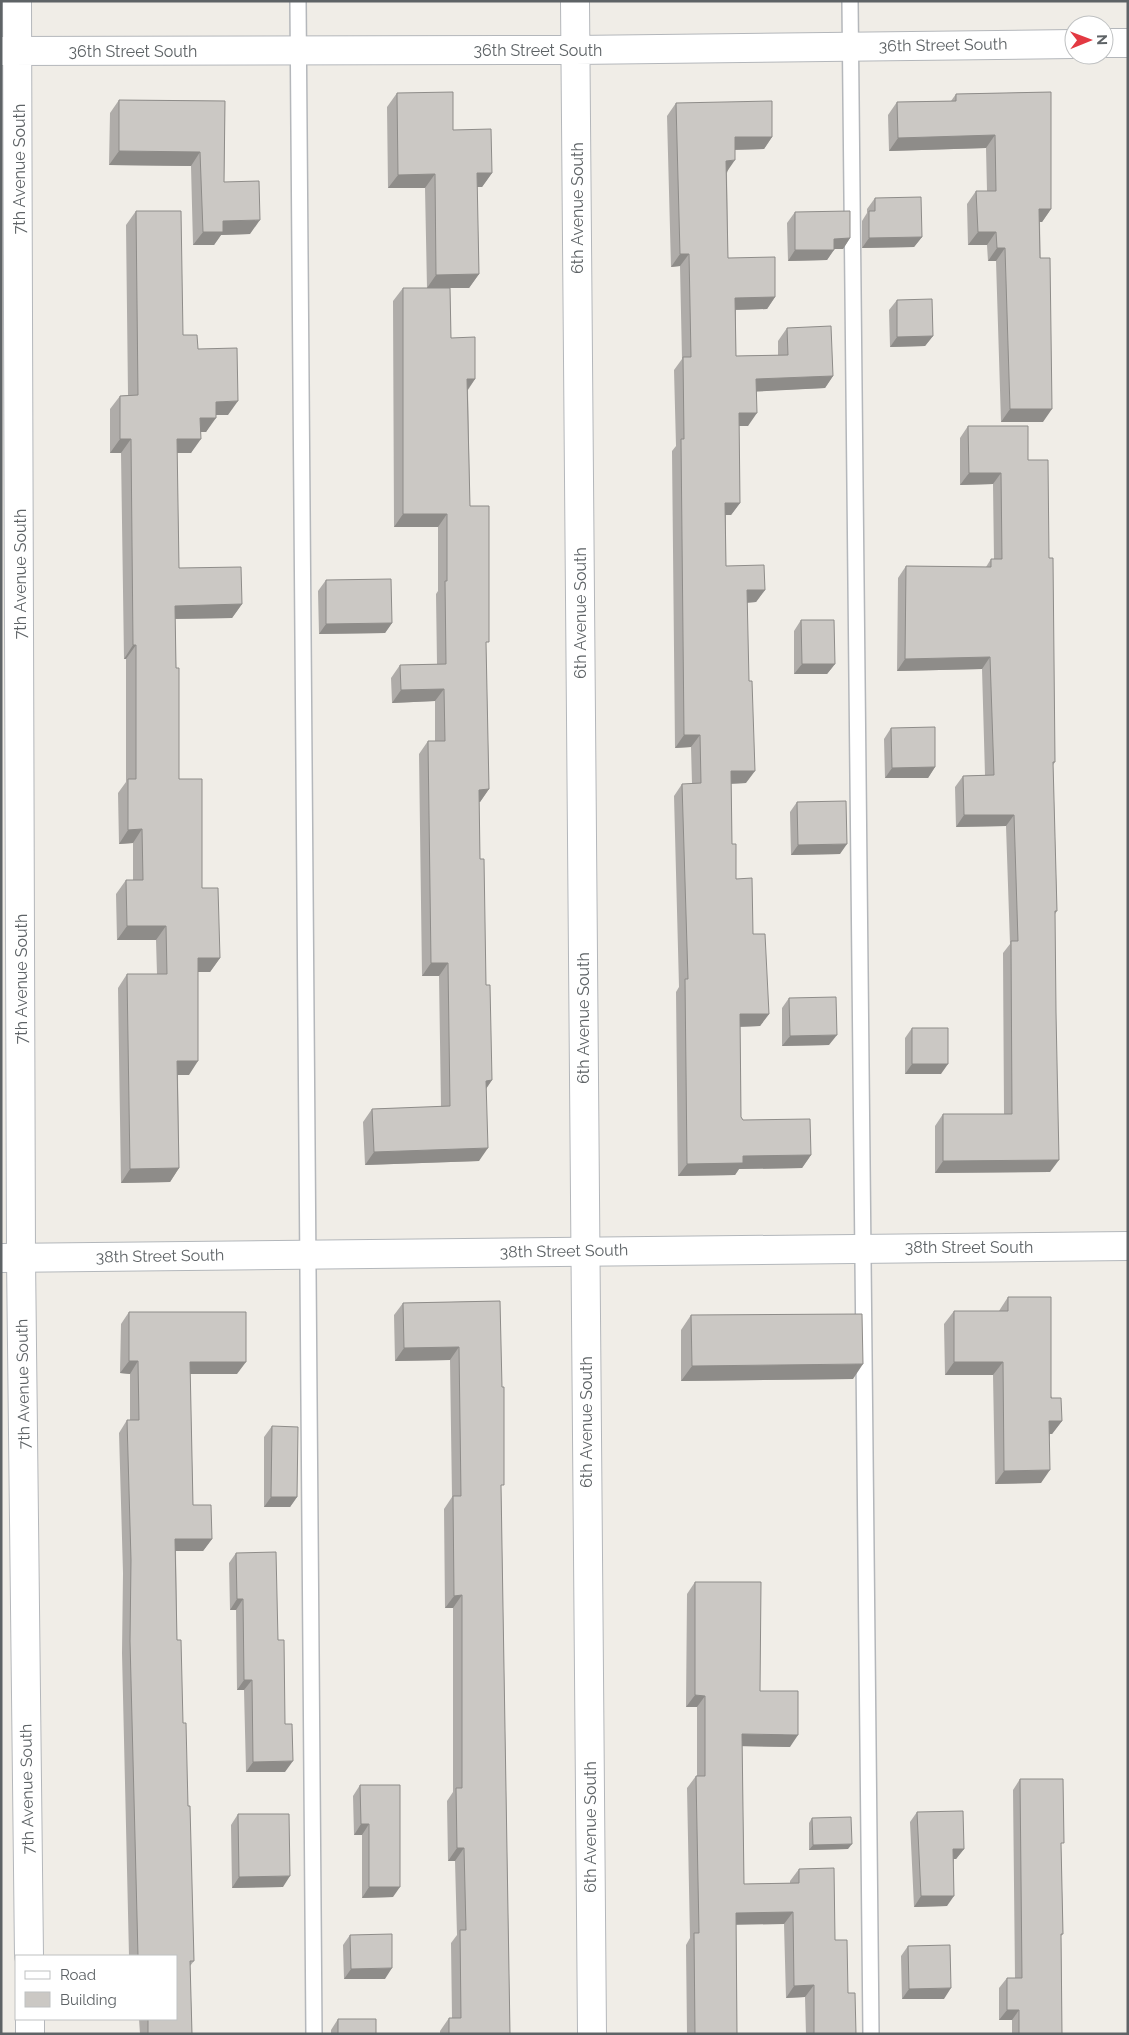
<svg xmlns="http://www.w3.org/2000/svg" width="1129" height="2035" font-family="Raleway,sans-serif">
<rect width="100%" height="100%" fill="#f0ede7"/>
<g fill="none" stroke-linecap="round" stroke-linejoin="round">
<g stroke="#b4b7bb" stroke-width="18">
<path id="service" d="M 298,1 L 314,2034
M 850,1 L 871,2034"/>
</g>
<g stroke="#b4b7bb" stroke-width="30">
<path id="minor" d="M 17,1 L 21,1258 L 29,1956
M 575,1 L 592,2034
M 1104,43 L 1128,43
M 1,51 L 575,50 L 1074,44
M 30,2019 L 30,2034"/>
</g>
<g stroke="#b3b7bb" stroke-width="30">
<path id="secondary" d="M 1,1258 L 1128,1246"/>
</g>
<use href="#service" stroke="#fff" stroke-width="15"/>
<use href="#minor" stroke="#fff" stroke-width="28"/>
<use href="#secondary" stroke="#fff" stroke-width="28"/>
</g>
<path fill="#afaca9" d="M 1051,92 L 1051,209 L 1042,222 L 1040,222 L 1043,422 L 1001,422 L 996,261 L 988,261 L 987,245 L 968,245 L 967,204 L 976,191 L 987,191 L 986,148 L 889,151 L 888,115 L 897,102 L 951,101 L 956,94 Z
M 397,93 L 453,130 L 492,173 L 482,187 L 477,187 L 479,274 L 469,288 L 450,288 L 451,338 L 475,379 L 468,390 L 470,506 L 486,647 L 489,789 L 480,802 L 479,802 L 480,859 L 486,985 L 492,1080 L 486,1089 L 479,1161 L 365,1165 L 363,1122 L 372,1109 L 441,1107 L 439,976 L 422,976 L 419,754 L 428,741 L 435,741 L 435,701 L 392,703 L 391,678 L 400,665 L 437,664 L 436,594 L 438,591 L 438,527 L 394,527 L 393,301 L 403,288 L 427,288 L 425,188 L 388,188 L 387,107 Z
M 119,100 L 225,101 L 224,182 L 250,234 L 221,235 L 214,245 L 193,245 L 191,166 L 109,165 L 110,113 Z
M 676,103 L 772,137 L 764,149 L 735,150 L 727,173 L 728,258 L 775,297 L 767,309 L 736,310 L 736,356 L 778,355 L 778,341 L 787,328 L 833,376 L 825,388 L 756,391 L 748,426 L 739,426 L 740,503 L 731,515 L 726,515 L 726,566 L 765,590 L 756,602 L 747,603 L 746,783 L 731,784 L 732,844 L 736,879 L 753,934 L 769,1014 L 760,1026 L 740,1027 L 741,1117 L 743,1120 L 811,1155 L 802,1168 L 739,1169 L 735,1175 L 678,1176 L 676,992 L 679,987 L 674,796 L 682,784 L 692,784 L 691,747 L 675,748 L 672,451 L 676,446 L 674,370 L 682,359 L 680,266 L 671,267 L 667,116 Z
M 875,198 L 922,237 L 914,247 L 862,248 L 862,221 L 867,213 L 867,209 Z
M 136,211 L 183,335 L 198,349 L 228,415 L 216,415 L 206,432 L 201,432 L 191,453 L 177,453 L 179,568 L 242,604 L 232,618 L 175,619 L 179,779 L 202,888 L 220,958 L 210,972 L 198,972 L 189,1075 L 178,1075 L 179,1168 L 170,1182 L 121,1183 L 118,988 L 127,974 L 157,974 L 156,940 L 117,940 L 116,894 L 126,880 L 133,880 L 133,843 L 119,844 L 118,793 L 126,782 L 126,659 L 124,659 L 121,453 L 110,453 L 110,409 L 120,396 L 128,395 L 126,225 Z
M 795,212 L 850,238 L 843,249 L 834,249 L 827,260 L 788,261 L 787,223 Z
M 897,300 L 933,336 L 925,346 L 890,347 L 889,310 Z
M 968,426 L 1028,460 L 1049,558 L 1055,762 L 1053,765 L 1057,911 L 1055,914 L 1050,1172 L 935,1173 L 935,1126 L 943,1114 L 1004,1114 L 1003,953 L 1010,944 L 1006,826 L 956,827 L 955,787 L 963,776 L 985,775 L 982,669 L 897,671 L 898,578 L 906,566 L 986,567 L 991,559 L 994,559 L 993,484 L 960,485 L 960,438 Z
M 326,580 L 392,623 L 385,633 L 319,634 L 318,591 Z
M 801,620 L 835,664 L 827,674 L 794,674 L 794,631 Z
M 891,728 L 935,767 L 928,778 L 885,778 L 884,739 Z
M 797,802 L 840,854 L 791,855 L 790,812 Z
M 789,998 L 829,1045 L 782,1046 L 782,1008 Z
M 912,1028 L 941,1074 L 905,1074 L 905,1038 Z
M 1008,1297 L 1062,1421 L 1052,1434 L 1050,1434 L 1041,1483 L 995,1484 L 993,1375 L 945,1375 L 944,1324 L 954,1311 L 999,1311 Z
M 500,1301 L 501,1489 L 510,2034 L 440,2034 L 440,2031 L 449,2018 L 452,2018 L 451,1943 L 457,1935 L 455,1861 L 448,1861 L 447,1801 L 453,1792 L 453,1608 L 445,1608 L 444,1509 L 452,1497 L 450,1360 L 395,1361 L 394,1315 L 403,1303 Z
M 129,1312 L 237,1374 L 190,1374 L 193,1505 L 212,1539 L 203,1551 L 176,1551 L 177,1640 L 188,1806 L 194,1961 L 190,1966 L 192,2034 L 140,2034 L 139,2019 L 176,2019 L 176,1956 L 129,1956 L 122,1653 L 123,1573 L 119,1433 L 127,1420 L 130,1420 L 130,1374 L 120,1373 L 121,1324 Z
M 691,1315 L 853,1379 L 681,1381 L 681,1330 Z
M 272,1426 L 297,1497 L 290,1507 L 264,1507 L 264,1437 Z
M 236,1553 L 278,1640 L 285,1772 L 246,1772 L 244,1690 L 237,1690 L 236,1610 L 230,1610 L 229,1563 Z
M 695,1582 L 760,1691 L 790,1747 L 742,1746 L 744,1884 L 790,1883 L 790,1881 L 799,1869 L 835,1940 L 848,1993 L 856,2034 L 806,2034 L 805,1997 L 786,1998 L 784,1924 L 736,1924 L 737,2034 L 687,2034 L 686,1945 L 690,1938 L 687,1788 L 696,1776 L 697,1776 L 697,1707 L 686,1707 L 687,1594 Z
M 1020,1779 L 1061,1847 L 1063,1934 L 1061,1936 L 1062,2034 L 1012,2034 L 1012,2020 L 999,2020 L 999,1988 L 1007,1978 L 1015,1978 L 1013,1790 Z
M 360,1785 L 393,1897 L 362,1898 L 362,1835 L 354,1835 L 353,1796 Z
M 917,1812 L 964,1849 L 956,1859 L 954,1859 L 947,1906 L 914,1907 L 910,1822 Z
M 238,1814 L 283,1887 L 232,1888 L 231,1825 Z
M 812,1818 L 848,1849 L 809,1850 L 809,1823 Z
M 350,1935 L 385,1979 L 344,1979 L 343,1945 Z
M 908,1946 L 944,1999 L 902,1999 L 901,1956 Z
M 338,2019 L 376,2034 L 331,2034 L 331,2030 Z"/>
<path fill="#8e8c89" d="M 995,135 L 986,148 L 889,151 L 898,138 Z
M 735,137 L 772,137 L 764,149 L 726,150 Z
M 119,151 L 200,152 L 191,166 L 109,165 Z
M 735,160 L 726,173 L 726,161 Z
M 477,173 L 492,173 L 482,187 L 467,187 Z
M 435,174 L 425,188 L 388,188 L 398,175 Z
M 1039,209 L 1051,209 L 1042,222 L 1030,222 Z
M 260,220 L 250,234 L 221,235 L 214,245 L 193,245 L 203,232 L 223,221 Z
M 978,232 L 996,232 L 987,245 L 968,245 Z
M 922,237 L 914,247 L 862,248 L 869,238 Z
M 850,238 L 843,249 L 827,249 L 834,239 Z
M 997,248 L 1005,248 L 996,261 L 988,261 Z
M 795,250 L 834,250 L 827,260 L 788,261 Z
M 680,254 L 689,254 L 680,266 L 671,267 Z
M 479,274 L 469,288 L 427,288 L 436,275 Z
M 775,297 L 767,309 L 727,310 L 735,298 Z
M 933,336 L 925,346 L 890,347 L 897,337 Z
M 833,376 L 825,388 L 748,392 L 756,379 Z
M 467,379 L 475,379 L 466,392 Z
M 238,401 L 228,415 L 206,415 L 216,402 Z
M 1010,409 L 1052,409 L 1043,422 L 1001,422 Z
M 739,413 L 757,413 L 748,426 L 730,426 Z
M 200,418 L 216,418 L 206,432 L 191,432 Z
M 120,439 L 131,439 L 121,453 L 110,453 Z
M 177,439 L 201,439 L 191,453 L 167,453 Z
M 969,473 L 1001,473 L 993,484 L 960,485 Z
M 725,503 L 740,503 L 731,515 L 717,515 Z
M 403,514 L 447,514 L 438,527 L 394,527 Z
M 747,590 L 765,590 L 756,602 L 738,603 Z
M 242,604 L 232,618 L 165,619 L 175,606 Z
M 392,623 L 385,633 L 319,634 L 326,624 Z
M 133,645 L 136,645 L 126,659 L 124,659 Z
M 990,657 L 982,669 L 897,671 L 905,659 Z
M 802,664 L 835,664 L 827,674 L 794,674 Z
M 444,689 L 435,701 L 392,703 L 401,690 Z
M 684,735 L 700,735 L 691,747 L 675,748 Z
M 935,767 L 928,778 L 885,778 L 892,768 Z
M 731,771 L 755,771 L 746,783 L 722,784 Z
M 489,789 L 480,802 L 470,802 L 479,790 Z
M 964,815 L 1014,815 L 1006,826 L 956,827 Z
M 142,829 L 133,843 L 119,844 L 128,830 Z
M 847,844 L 840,854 L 791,855 L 798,845 Z
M 127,926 L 166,926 L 156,940 L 117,940 Z
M 198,958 L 220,958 L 210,972 L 189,972 Z
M 431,963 L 448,963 L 439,976 L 422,976 Z
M 740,1014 L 769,1014 L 760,1026 L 731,1027 Z
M 837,1035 L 829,1045 L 782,1046 L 790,1036 Z
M 177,1061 L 198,1061 L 189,1075 L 168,1075 Z
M 912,1064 L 948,1064 L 941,1074 L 905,1074 Z
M 492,1080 L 483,1093 L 486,1081 Z
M 488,1148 L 479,1161 L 365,1165 L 374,1152 Z
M 811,1155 L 802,1168 L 739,1169 L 735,1175 L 678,1176 L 687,1164 L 743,1156 Z
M 1059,1160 L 1050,1172 L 935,1173 L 943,1161 Z
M 179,1168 L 170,1182 L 121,1183 L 130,1169 Z
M 459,1347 L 450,1360 L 395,1361 L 404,1348 Z
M 129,1361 L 138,1361 L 130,1374 L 120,1373 Z
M 190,1362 L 246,1362 L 237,1374 L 182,1374 Z
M 954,1362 L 1003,1362 L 993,1375 L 945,1375 Z
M 863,1364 L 853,1379 L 681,1381 L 692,1366 Z
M 1049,1421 L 1062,1421 L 1052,1434 L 1040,1434 Z
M 1050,1470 L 1041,1483 L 995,1484 L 1004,1471 Z
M 271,1497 L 297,1497 L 290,1507 L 264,1507 Z
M 175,1539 L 212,1539 L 203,1551 L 167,1551 Z
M 462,1595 L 453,1608 L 445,1608 L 454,1596 Z
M 237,1599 L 243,1599 L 236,1610 L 230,1610 Z
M 244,1680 L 252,1680 L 244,1690 L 237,1690 Z
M 695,1695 L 705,1696 L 697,1707 L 686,1707 Z
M 742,1734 L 798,1735 L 790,1747 L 733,1746 Z
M 293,1761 L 285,1772 L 246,1772 L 253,1762 Z
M 361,1824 L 369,1824 L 362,1835 L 354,1835 Z
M 852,1844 L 848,1849 L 809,1850 L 813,1845 Z
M 457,1848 L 464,1848 L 455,1861 L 448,1861 Z
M 953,1849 L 964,1849 L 956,1859 L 946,1859 Z
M 290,1876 L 283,1887 L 232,1888 L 239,1877 Z
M 369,1887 L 400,1887 L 393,1897 L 362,1898 Z
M 921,1896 L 954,1896 L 947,1906 L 914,1907 Z
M 793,1912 L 784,1924 L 727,1925 L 736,1913 Z
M 392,1968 L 385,1979 L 344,1979 L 351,1969 Z
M 814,1985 L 805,1997 L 786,1998 L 794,1986 Z
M 951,1988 L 944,1999 L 902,1999 L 909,1989 Z
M 1007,2010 L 1019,2010 L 1012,2020 L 999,2020 Z"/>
<path fill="#cbc8c4" stroke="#8e8c89" d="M 453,92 L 453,130 L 491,129 L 492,173 L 477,173 L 479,274 L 436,275 L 435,174 L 398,175 L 397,93 Z
M 1051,92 L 1051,209 L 1039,209 L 1040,258 L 1050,258 L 1052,409 L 1010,409 L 1005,248 L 997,248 L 996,232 L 978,232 L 976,191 L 996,191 L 995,135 L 898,138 L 897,102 L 956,101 L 956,94 Z
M 119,100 L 225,101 L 224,182 L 259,181 L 260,220 L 223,221 L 223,232 L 203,232 L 200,152 L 119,151 Z
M 772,101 L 772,137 L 735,137 L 735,160 L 726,161 L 728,258 L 775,257 L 775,297 L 735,298 L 736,356 L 788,355 L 787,328 L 831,326 L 833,376 L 756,379 L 757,413 L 739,413 L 740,503 L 725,503 L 726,566 L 764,565 L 765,590 L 747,590 L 749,681 L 752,681 L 755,771 L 731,771 L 732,844 L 736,844 L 736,879 L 752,878 L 753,934 L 765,934 L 769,1014 L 740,1014 L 741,1117 L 743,1120 L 810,1119 L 811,1155 L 743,1156 L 743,1163 L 687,1164 L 685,979 L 688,979 L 682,784 L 701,783 L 700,735 L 684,735 L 681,439 L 684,439 L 683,357 L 691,357 L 689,254 L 680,254 L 676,103 Z
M 921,197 L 922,237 L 869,238 L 869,211 L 875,211 L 875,198 Z
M 136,211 L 181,211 L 183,335 L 197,335 L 198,349 L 237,348 L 238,401 L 216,402 L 216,418 L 200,418 L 201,439 L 177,439 L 179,568 L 241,567 L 242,604 L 175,606 L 176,668 L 179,668 L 179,779 L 202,779 L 202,888 L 218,888 L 220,958 L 198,958 L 198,1061 L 177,1061 L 179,1168 L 130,1169 L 127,974 L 167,974 L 166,926 L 127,926 L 126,880 L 143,880 L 142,829 L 128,830 L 128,779 L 136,779 L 136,645 L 133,645 L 131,439 L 120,439 L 120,396 L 138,395 Z
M 850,211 L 850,238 L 834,239 L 834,250 L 795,250 L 795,212 Z
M 403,288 L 450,288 L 451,338 L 475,337 L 475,379 L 467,379 L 470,506 L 489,506 L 489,642 L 486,642 L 489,789 L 479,790 L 480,859 L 484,859 L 486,985 L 490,985 L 492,1080 L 486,1081 L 488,1148 L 374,1152 L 372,1109 L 450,1106 L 448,963 L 431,963 L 428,741 L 445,741 L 444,689 L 401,690 L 400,665 L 446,664 L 445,581 L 447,581 L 447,514 L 403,514 Z
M 932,299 L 933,336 L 897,337 L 897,300 Z
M 968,426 L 1028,426 L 1028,460 L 1048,460 L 1049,558 L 1053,558 L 1055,762 L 1053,762 L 1057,911 L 1055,911 L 1056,1012 L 1059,1160 L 943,1161 L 943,1114 L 1012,1114 L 1011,941 L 1018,941 L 1014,815 L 964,815 L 963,776 L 994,775 L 990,657 L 905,659 L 906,566 L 991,567 L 991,559 L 1002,559 L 1001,473 L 969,473 Z
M 391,579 L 392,623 L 326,624 L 326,580 Z
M 801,620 L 834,620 L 835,664 L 802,664 Z
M 935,727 L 935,767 L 892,768 L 891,728 Z
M 846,801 L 847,844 L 798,845 L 797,802 Z
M 836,997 L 837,1035 L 790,1036 L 789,998 Z
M 912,1028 L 948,1028 L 948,1064 L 912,1064 Z
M 1008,1297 L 1051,1297 L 1051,1398 L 1061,1398 L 1062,1421 L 1049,1421 L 1050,1470 L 1004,1471 L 1003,1362 L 954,1362 L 954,1311 L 1008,1311 Z
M 500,1301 L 502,1387 L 504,1387 L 504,1485 L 501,1485 L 510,2034 L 449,2034 L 449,2018 L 461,2018 L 460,1930 L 466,1930 L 464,1848 L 457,1848 L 456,1788 L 462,1788 L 462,1595 L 454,1596 L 453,1496 L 461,1496 L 459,1347 L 404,1348 L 403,1303 Z
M 129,1312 L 246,1312 L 246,1362 L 190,1362 L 193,1505 L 211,1505 L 212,1539 L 175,1539 L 177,1640 L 181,1640 L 183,1723 L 186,1723 L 188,1806 L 190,1806 L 194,1961 L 190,1961 L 192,2034 L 148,2034 L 148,2019 L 176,2019 L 176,1956 L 138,1956 L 130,1641 L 131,1560 L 127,1420 L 139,1420 L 138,1361 L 129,1361 Z
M 862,1314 L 863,1364 L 692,1366 L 691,1315 Z
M 272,1426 L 298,1427 L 297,1497 L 271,1497 Z
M 276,1552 L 278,1640 L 284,1640 L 285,1724 L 292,1724 L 293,1761 L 253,1762 L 252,1680 L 244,1680 L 243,1599 L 237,1599 L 236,1553 Z
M 695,1582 L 761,1582 L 760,1691 L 798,1691 L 798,1735 L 742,1734 L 744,1884 L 799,1883 L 799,1869 L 834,1868 L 835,1940 L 847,1940 L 848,1993 L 855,1993 L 856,2034 L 814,2034 L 814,1985 L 794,1986 L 793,1912 L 736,1913 L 737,2034 L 695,2034 L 694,1933 L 699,1933 L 696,1776 L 705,1776 L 705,1696 L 695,1695 Z
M 1020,1779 L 1063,1779 L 1064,1843 L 1061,1843 L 1063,1934 L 1061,1934 L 1062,2034 L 1019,2034 L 1019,2010 L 1007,2010 L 1007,1978 L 1022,1978 Z
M 360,1785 L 400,1785 L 400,1887 L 369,1887 L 369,1824 L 361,1824 Z
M 963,1811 L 964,1849 L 953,1849 L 954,1896 L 921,1896 L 917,1812 Z
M 238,1814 L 289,1814 L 290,1876 L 239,1877 Z
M 851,1817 L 852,1844 L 813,1845 L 812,1818 Z
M 392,1934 L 392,1968 L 351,1969 L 350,1935 Z
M 950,1945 L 951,1988 L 909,1989 L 908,1946 Z
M 338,2019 L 376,2019 L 376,2034 L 338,2034 Z"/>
<g text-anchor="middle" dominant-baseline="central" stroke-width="4.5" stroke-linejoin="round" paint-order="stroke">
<g font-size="16" fill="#5e6366" stroke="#fff">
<text transform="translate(943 45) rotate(-1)">36th Street South</text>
<text x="538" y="50">36th Street South</text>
<text x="133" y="51">36th Street South</text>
<text transform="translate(19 169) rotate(-90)">7th Avenue South</text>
<text transform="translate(577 208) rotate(-90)">6th Avenue South</text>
<text transform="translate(20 574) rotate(-90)">7th Avenue South</text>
<text transform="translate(580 613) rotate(-90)">6th Avenue South</text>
<text transform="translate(21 979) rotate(-90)">7th Avenue South</text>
<text transform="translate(583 1018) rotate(-90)">6th Avenue South</text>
<text x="969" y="1247">38th Street South</text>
<text transform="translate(564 1251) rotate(-1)">38th Street South</text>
<text transform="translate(160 1256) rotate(-1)">38th Street South</text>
<text transform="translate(23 1384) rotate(-91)">7th Avenue South</text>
<text transform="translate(586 1422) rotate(-90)">6th Avenue South</text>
<text transform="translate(27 1789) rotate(-91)">7th Avenue South</text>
<text transform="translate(590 1827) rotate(-90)">6th Avenue South</text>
</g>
</g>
<rect width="1129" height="2035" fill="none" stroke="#5e6366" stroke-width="5"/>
<rect x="15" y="1955" width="162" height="65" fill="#ffffff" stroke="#bfc1c2"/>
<rect x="25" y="1971" width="25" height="8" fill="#ffffff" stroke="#bfc1c2"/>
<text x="60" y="1980" font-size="15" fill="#5e6366">Road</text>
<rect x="25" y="1992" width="25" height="15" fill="#cbc8c4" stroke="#bfc1c2"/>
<text x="60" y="2005" font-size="15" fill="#5e6366">Building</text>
<g transform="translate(1089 40) rotate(89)"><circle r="24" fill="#ffffff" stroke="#bfc1c2"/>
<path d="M0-4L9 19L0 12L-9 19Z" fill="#e33942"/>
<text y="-8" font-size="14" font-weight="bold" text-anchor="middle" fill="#5e6366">N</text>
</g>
</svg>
